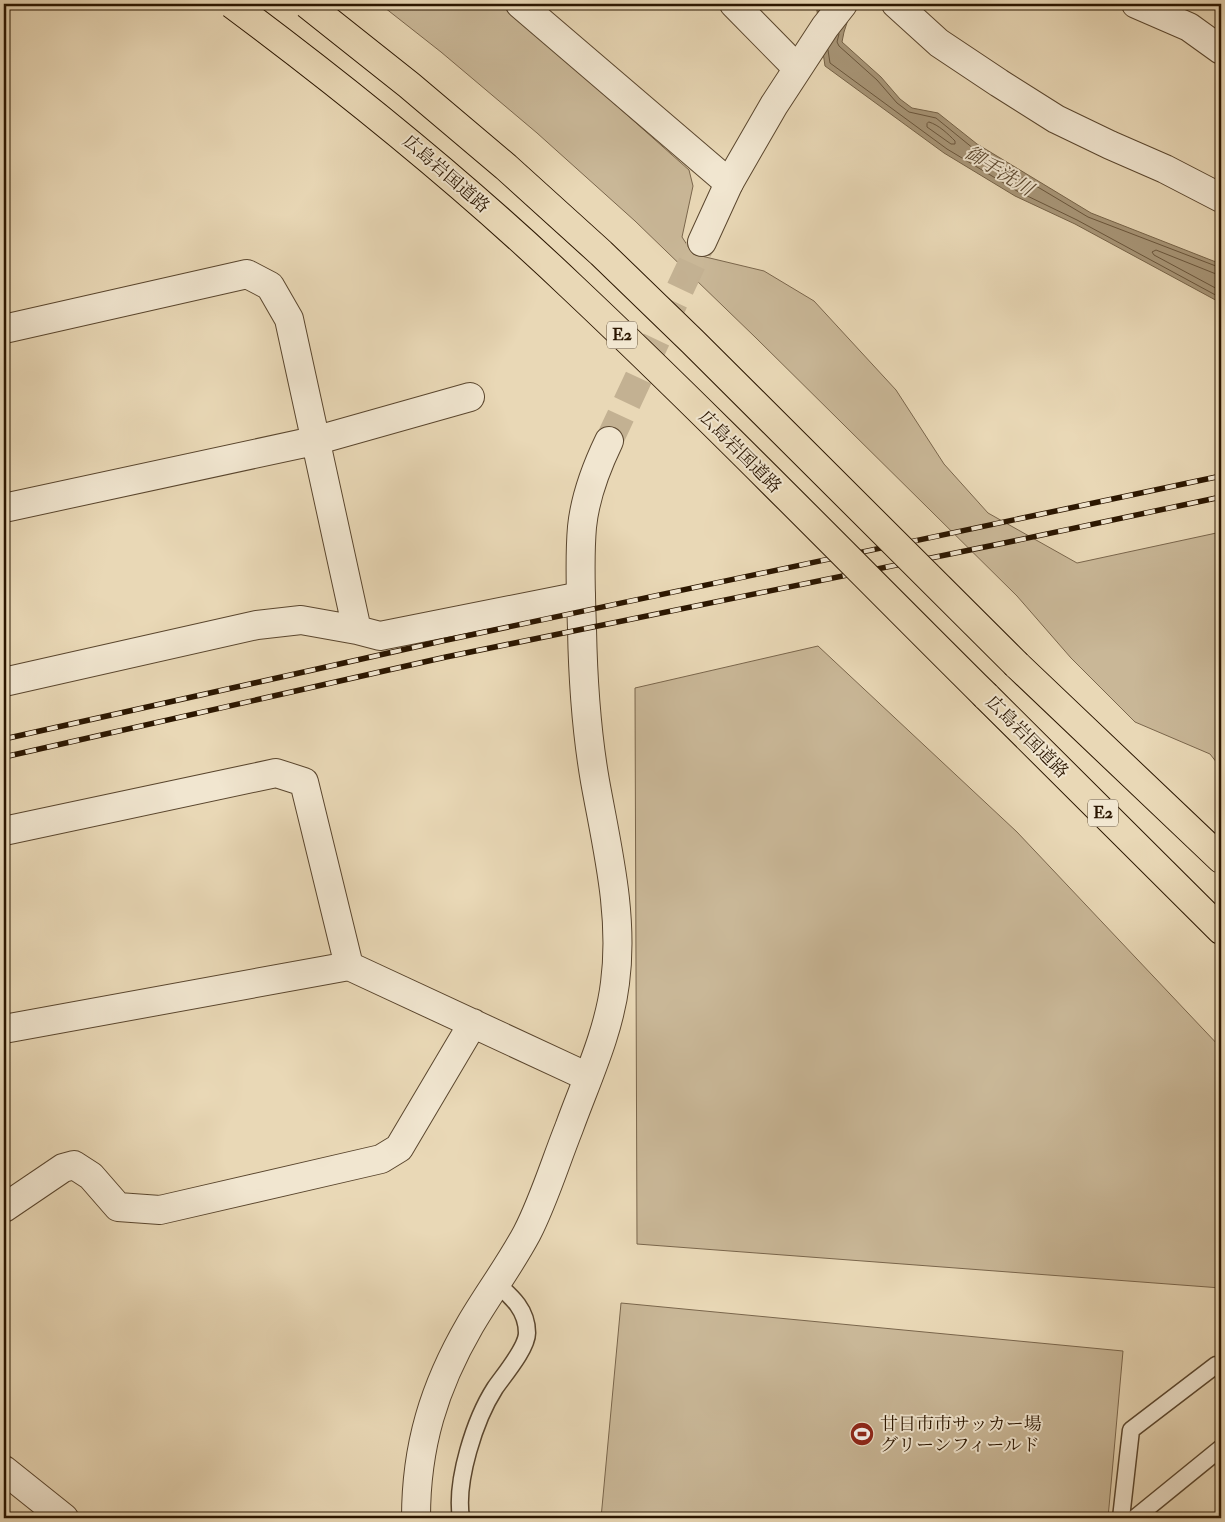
<svg xmlns="http://www.w3.org/2000/svg" width="1225" height="1522" font-family="'IM FELL Double Pica','Noto Serif JP',serif">
<rect width="100%" height="100%" fill="#e9d8b6"/>
<filter id="stains"><feTurbulence type="fractalNoise" baseFrequency=".004" numOctaves="4"/><feColorMatrix values="0 0 0 0 .2 0 0 0 0 .09 0 0 0 0 .02 0 0 0 .5 -.17"/></filter>
<radialGradient id="worn" r=".72"><stop offset=".6" stop-color="#630" stop-opacity="0"/><stop offset="1" stop-color="#630" stop-opacity=".3"/></radialGradient>
<path fill="#c9b797" stroke="#7a664c" d="M 380,4 L 502,4 L 689,170 L 693,186 L 682,237 L 693,254 L 764,271 L 814,301 L 896,390 L 944,464 L 988,513 L 1077,563 L 1221,532 L 1221,768 L 1210,754 L 1135,722 L 1071,658 L 1017,596 L 755,337 L 635,221 L 537,133 L 441,52 Z
M 818,646 L 1017,832 L 1221,1048 L 1221,1288 L 637,1244 L 635,688 Z
M 621,1303 L 1123,1351 L 1108,1518 L 601,1518 Z"/>
<path fill="#a89678" stroke="#766348" d="M 816,4 L 853,4 L 844,32 L 842,42 L 881,77 L 900,99 L 912,108 L 938,113 L 977,144 L 1091,213 L 1221,264 L 1221,303 L 1075,224 L 1015,196 L 944,153 L 825,66 Z"/>
<g fill="none" stroke-linecap="round" stroke-linejoin="round">
<path stroke="#6a563c" stroke-width="1" d="M 839,34 L 837,42 L 839,46 L 877,80 L 897,103 L 909,112 L 936,118 L 974,149 L 1088,217 L 1221,268
M 828,50 L 830,63 L 947,149 L 1017,191 L 1077,220 L 1221,298
M 929,122 C 939,125 948,134 955,141 L 955,144 L 951,144 L 927,127 L 927,124 Z
M 1221,275 L 1216,274 L 1156,250 L 1152,252 L 1154,255 L 1221,291"/>
<path stroke="#c3b192" stroke-width="28" stroke-dasharray="28 14" stroke-linecap="butt" d="M 609,441 L 702,242"/>
<g stroke="#5a462e" stroke-width="19">
<path id="service" d="M 461,1518 C 455,1481 475,1419 495,1388 C 504,1375 527,1348 527,1333 C 527,1310 512,1297 496,1283
M 1121,1518 L 1131,1430 L 1216,1365 L 1221,1365
M 1135,1518 L 1221,1448"/>
</g>
<g stroke="#5a462e" stroke-width="30">
<path id="minor" d="M 520,4 L 729,183
M 734,4 L 797,68
M 896,4 L 939,43 L 999,83 L 1056,119 L 1110,145 L 1165,169 L 1221,198
M 4,329 L 247,274 L 270,286 L 289,319 L 357,630
M 4,508 L 314,441 L 470,397
M 4,682 L 257,625 L 301,620 L 357,630 L 380,636 L 581,596
M 4,831 L 276,773 L 304,782 L 349,966
M 4,1029 L 349,966 L 588,1077
M 4,1208 L 63,1168 L 74,1165 L 91,1176 L 118,1207 L 160,1210 L 381,1159 L 399,1148 L 473,1023
M 4,1470 L 64,1518"/>
</g>
<g stroke="#5a462e" stroke-width="30">
<path id="tertiary" d="M 1136,4 L 1189,27 L 1221,50
M 702,242 L 729,183 L 774,105 L 825,27 L 843,4
M 416,1518 C 416,1446 434,1387 470,1325 C 488,1294 510,1265 527,1233 C 544,1200 555,1163 569,1128 C 586,1081 609,1033 615,983 C 624,915 607,848 595,781 C 586,729 583,682 582,629 C 581,595 579,561 582,527 C 585,497 596,468 609,441"/>
</g>
<g stroke="#2b1600" stroke-width="30">
<path id="motorway" d="M 1017,665 L 1221,859
M 986,696 L 1221,930"/>
</g>
<use href="#service" stroke="#f1e6d0" stroke-width="16"/>
<use href="#minor" stroke="#f1e6d0" stroke-width="28"/>
<use href="#tertiary" stroke="#f1e6d0" stroke-width="28"/>
<use href="#motorway" stroke="#e9d8b6" stroke-width="28"/>
<g stroke="#2b1600" stroke-width="5.5">
<path id="rail" d="M 4,739 L 442,641 L 1221,476
M 4,757 L 446,657 L 1009,542 L 1221,497"/>
</g>
<use href="#rail" stroke="#f1e6d0" stroke-width="4" stroke-dasharray="11" stroke-linecap="butt"/>
<g stroke="#2b1600" stroke-width="30" stroke-linecap="butt">
<path id="motorway-bridge" d="M 232,4 C 350,92 465,185 572,287 C 713,420 848,559 986,696
M 307,4 L 409,85 L 506,167 L 601,253 L 693,342 L 1017,665"/>
</g>
<use href="#motorway-bridge" stroke="#e9d8b6" stroke-width="28"/>
</g>
<defs>
<g id="stadium-disc" transform="scale(1.25)"><circle r="9.5" fill="#8f2418" stroke="#f1e6d0"/><path d="M0-5a6.5 5 0 1 0 0 10a6.5 5 0 1 0 0-10ZM-3.5-1.8h7v3.6h-7Z" fill="#fff"/></g>
</defs>
<g fill-rule="evenodd">
<use href="#stadium-disc" x="862" y="1434"/>
</g>
<g text-anchor="middle" dominant-baseline="central" stroke-width="4" stroke-linejoin="round" paint-order="stroke">
<g fill="#f1e6d0" stroke="#66543e" stroke-width="1">
<rect x="607" y="321.5" width="30" height="27" rx="4"/>
<rect x="1088" y="799.5" width="30" height="27" rx="4"/>
</g>
<g font-size="16" font-weight="bold" fill="#2b1600">
<text x="622" y="335">E2</text>
<text x="1103" y="813">E2</text>
</g>
<g font-size="18" fill="#2b1600" stroke="#f1e6d0">
<text transform="translate(446 174) rotate(41)">広島岩国道路</text>
<text transform="translate(740 452) rotate(45)">広島岩国道路</text>
<text transform="translate(1027 737) rotate(45)">広島岩国道路</text>
</g>
<g font-size="18" fill="#2b1600" stroke="#f1e6d0" text-anchor="start">
<text x="880" y="1424">廿日市市サッカー場<tspan x="880" dy="21">グリーンフィールド</tspan></text>
</g>
<g font-size="19" font-style="italic" fill="#5d4930" stroke="#f1e6d0">
<text transform="translate(999 171) rotate(32)">御手洗川</text>
</g>
</g>
<rect width="1225" height="1522" fill="none" stroke="#e9d8b6" stroke-width="20"/>
<rect x="5" y="5" width="1215" height="1512" fill="none" stroke="#2b1600" stroke-width="2.5"/>
<rect x="10" y="10" width="1205" height="1502" fill="none" stroke="#2b1600"/>
<rect width="100%" height="100%" filter="url(#stains)"/>
<rect width="100%" height="100%" fill="url(#worn)"/>
</svg>
